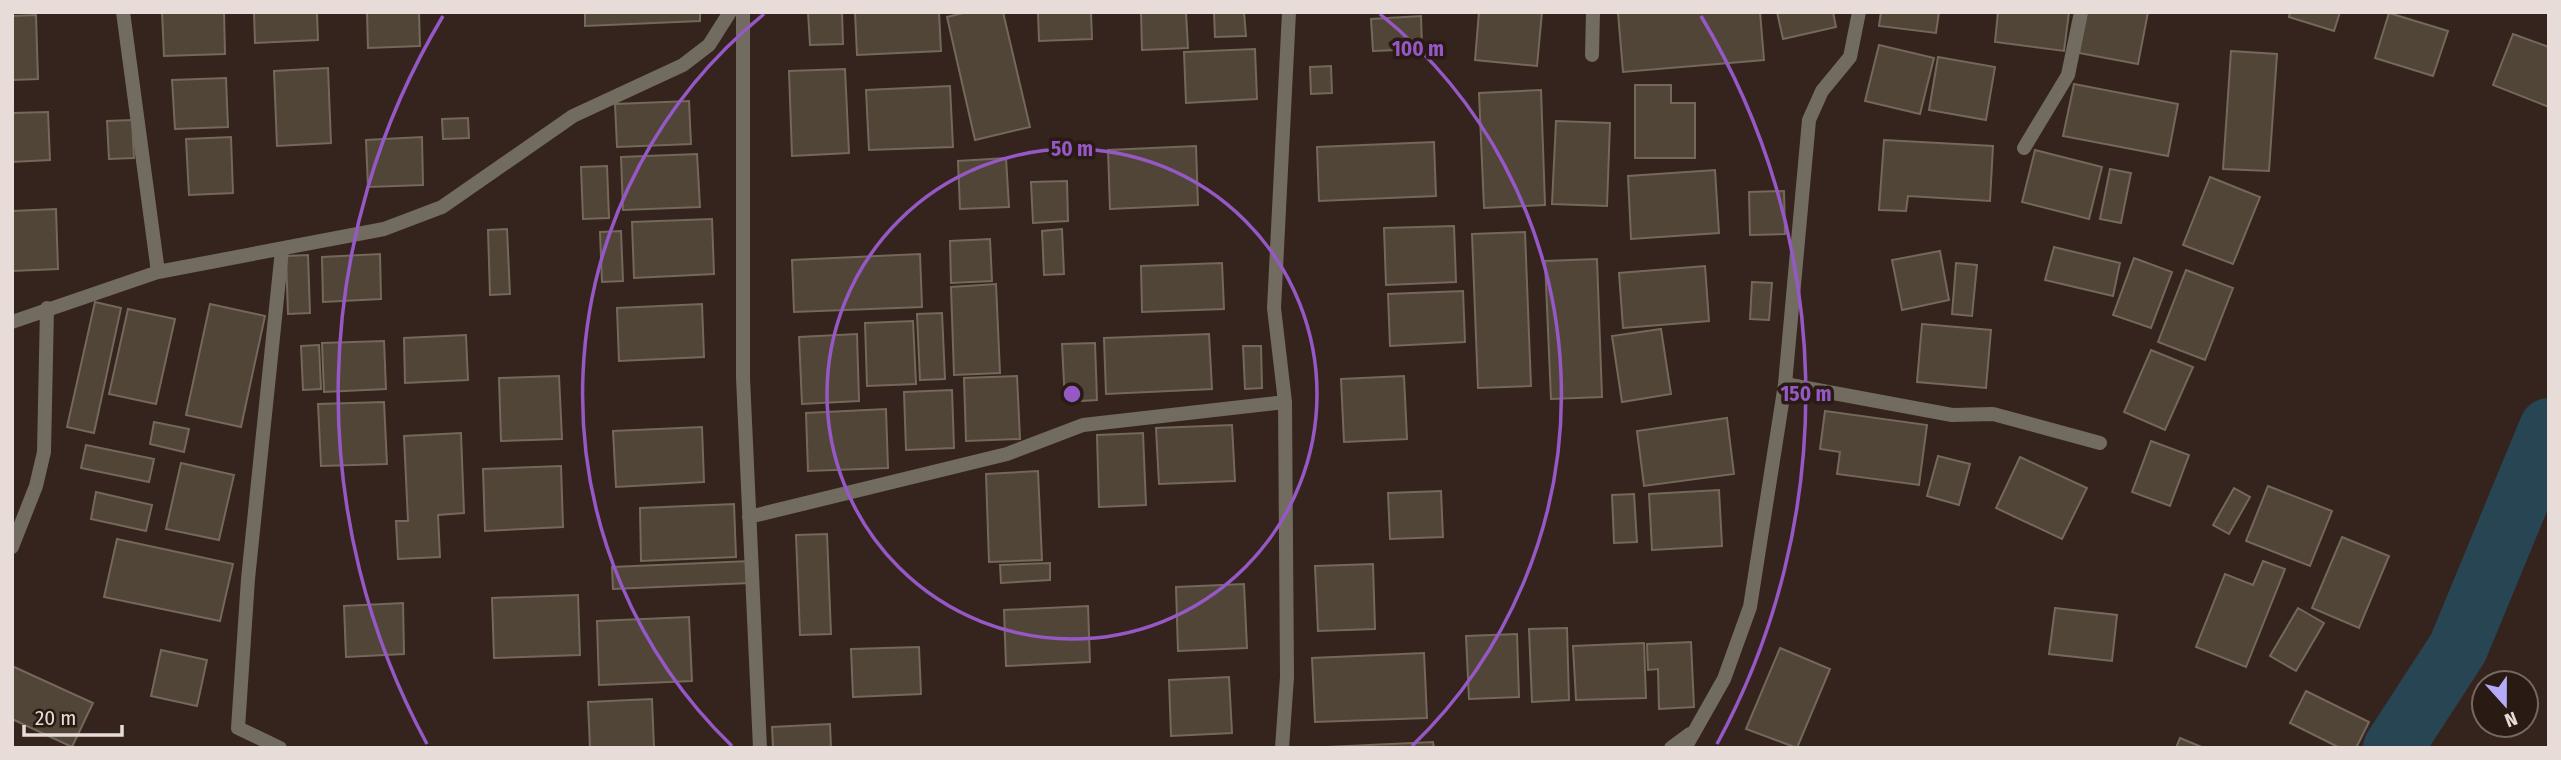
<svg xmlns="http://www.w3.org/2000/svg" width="2561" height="760" font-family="'Fira Sans Condensed',sans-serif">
<rect width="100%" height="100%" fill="#34241d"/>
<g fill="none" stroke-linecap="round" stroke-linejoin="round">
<path stroke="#284554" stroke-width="60" d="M 2393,748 L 2458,648 L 2549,428"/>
</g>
<path fill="#504537" stroke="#736859" stroke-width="2" d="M 162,12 L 224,12 L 225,54 L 164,56 Z
M 254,12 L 317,12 L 318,40 L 255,43 Z
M 367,12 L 419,12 L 420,46 L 368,48 Z
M 585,12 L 700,12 L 700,21 L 585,26 Z
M 808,12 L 842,12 L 843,44 L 810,45 Z
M 855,12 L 939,12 L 941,51 L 857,55 Z
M 967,12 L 1003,12 L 1030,127 L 975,140 L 947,17 Z
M 1038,12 L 1091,12 L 1092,39 L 1039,41 Z
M 1141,12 L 1186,12 L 1188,48 L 1142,50 Z
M 1214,12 L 1244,12 L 1246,36 L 1215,37 Z
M 1479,12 L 1542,12 L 1537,66 L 1475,60 Z
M 1760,12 L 1764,60 L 1623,72 L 1618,13 Z
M 1777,12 L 1833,12 L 1836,27 L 1783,39 Z
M 1881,12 L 1939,12 L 1936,33 L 1879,26 Z
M 1998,12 L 2069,12 L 2064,51 L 1995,42 Z
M 2087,12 L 2148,12 L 2138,64 L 2079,53 Z
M 2290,12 L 2340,12 L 2334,31 L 2289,17 Z
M 2389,13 L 2448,31 L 2433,76 L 2375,58 Z
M 36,15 L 38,79 L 12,80 L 12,16 Z
M 1421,16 L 1422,49 L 1373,51 L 1371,19 Z
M 2513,34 L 2549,47 L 2549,107 L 2493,85 Z
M 1879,45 L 1934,58 L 1920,114 L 1865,101 Z
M 1255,49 L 1257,99 L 1186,103 L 1184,52 Z
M 2231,51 L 2277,54 L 2269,171 L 2223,169 Z
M 1938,57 L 1995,67 L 1986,120 L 1929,110 Z
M 1331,66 L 1332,93 L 1311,94 L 1310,67 Z
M 328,68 L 331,143 L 277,146 L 274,71 Z
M 845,69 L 849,153 L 792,156 L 789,71 Z
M 226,78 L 228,127 L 175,129 L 172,80 Z
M 2074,84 L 2178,104 L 2168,156 L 2063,136 Z
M 1635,85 L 1671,85 L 1671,103 L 1695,103 L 1695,158 L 1635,158 Z
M 950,86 L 953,147 L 869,150 L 866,90 Z
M 1541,90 L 1545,205 L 1484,208 L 1479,93 Z
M 689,101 L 691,144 L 617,147 L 615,104 Z
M 48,112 L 50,160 L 12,162 L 12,113 Z
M 468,118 L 469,138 L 443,139 L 442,119 Z
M 132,120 L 134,158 L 109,159 L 107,121 Z
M 1556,121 L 1610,123 L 1607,206 L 1552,204 Z
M 231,137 L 233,193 L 189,195 L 186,139 Z
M 422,137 L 423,185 L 368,187 L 366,140 Z
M 1884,140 L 1993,146 L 1990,201 L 1908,196 L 1906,211 L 1879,210 Z
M 1434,142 L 1436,196 L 1319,201 L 1317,147 Z
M 1196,146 L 1198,205 L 1110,209 L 1108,150 Z
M 2035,150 L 2102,167 L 2089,219 L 2022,202 Z
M 697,154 L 700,207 L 623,210 L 621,157 Z
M 1006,158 L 1009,207 L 960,209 L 958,161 Z
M 607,166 L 609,218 L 583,219 L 581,167 Z
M 2110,169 L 2131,173 L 2121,223 L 2100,219 Z
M 1715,170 L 1719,233 L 1631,239 L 1628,176 Z
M 2210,177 L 2260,197 L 2233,264 L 2183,245 Z
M 1067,181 L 1068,221 L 1033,223 L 1031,182 Z
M 1784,191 L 1785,234 L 1750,235 L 1749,192 Z
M 56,209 L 58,269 L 12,271 L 12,211 Z
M 712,219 L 714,274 L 634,278 L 632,222 Z
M 1454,226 L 1456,282 L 1386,285 L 1384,228 Z
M 507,229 L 510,294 L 490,295 L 488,230 Z
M 1062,229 L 1064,274 L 1044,275 L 1042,231 Z
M 621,231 L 623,281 L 602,282 L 600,232 Z
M 1525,232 L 1531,386 L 1478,388 L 1472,234 Z
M 990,239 L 992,281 L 951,283 L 950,241 Z
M 2054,247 L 2120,263 L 2113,296 L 2045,280 Z
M 1940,251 L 1949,300 L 1902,310 L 1892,260 Z
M 380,254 L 381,299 L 323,302 L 322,257 Z
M 920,254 L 922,307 L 794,312 L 792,260 Z
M 308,255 L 310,313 L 288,314 L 286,256 Z
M 2134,258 L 2172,272 L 2151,328 L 2113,315 Z
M 1597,259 L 1602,397 L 1551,399 L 1545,261 Z
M 1222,263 L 1224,309 L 1142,312 L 1141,266 Z
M 1956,263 L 1977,265 L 1972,316 L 1952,314 Z
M 1705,266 L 1709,321 L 1623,328 L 1619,273 Z
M 2186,270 L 2233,288 L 2205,360 L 2158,342 Z
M 1752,282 L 1772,283 L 1769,320 L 1750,319 Z
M 996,284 L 1000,373 L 954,375 L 951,287 Z
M 1463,291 L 1465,342 L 1390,346 L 1388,294 Z
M 95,302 L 121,308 L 94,433 L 67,427 Z
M 210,304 L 265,316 L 241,427 L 186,415 Z
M 702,304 L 704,357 L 619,361 L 617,308 Z
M 128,309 L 175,319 L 156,404 L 109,394 Z
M 942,313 L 945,379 L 920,380 L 917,314 Z
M 913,321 L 916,384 L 867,386 L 865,323 Z
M 1922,324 L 1991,330 L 1986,388 L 1917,382 Z
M 1661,329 L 1671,394 L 1622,402 L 1612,336 Z
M 857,334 L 859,401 L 802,404 L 799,337 Z
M 1209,334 L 1212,389 L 1106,394 L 1104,338 Z
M 466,335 L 468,380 L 405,383 L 404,338 Z
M 384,341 L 386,389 L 324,392 L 322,343 Z
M 1095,343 L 1097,400 L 1065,402 L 1062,344 Z
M 319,345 L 321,389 L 303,390 L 301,346 Z
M 1243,346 L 1261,346 L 1262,388 L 1245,389 Z
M 2151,350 L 2193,367 L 2165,430 L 2124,412 Z
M 559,376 L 562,439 L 501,441 L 499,378 Z
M 1017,376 L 1020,439 L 966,441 L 964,378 Z
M 1404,376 L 1407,439 L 1344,442 L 1341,379 Z
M 952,390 L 954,448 L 906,450 L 904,392 Z
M 384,402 L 387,464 L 321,466 L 318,404 Z
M 886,409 L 888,468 L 808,471 L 806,413 Z
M 1825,411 L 1927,425 L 1919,485 L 1837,474 L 1840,452 L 1820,449 Z
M 1727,418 L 1734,474 L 1644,486 L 1637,431 Z
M 154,422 L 189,429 L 184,452 L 150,444 Z
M 1232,425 L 1235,481 L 1159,484 L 1156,428 Z
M 702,427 L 704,482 L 616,487 L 613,431 Z
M 461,433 L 464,513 L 438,515 L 440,557 L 398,559 L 396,521 L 408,521 L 404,436 Z
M 1143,433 L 1146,505 L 1099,507 L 1097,435 Z
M 2151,441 L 2189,455 L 2170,506 L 2132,492 Z
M 86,445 L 154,459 L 149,482 L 81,468 Z
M 1938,456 L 1970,464 L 1959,505 L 1927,496 Z
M 2020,457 L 2087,488 L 2062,539 L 1996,508 Z
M 181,463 L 234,475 L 219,540 L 166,529 Z
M 561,466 L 563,527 L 485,531 L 483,469 Z
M 1038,471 L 1042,560 L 989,562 L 986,474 Z
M 2268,486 L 2332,511 L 2310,566 L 2246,541 Z
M 2234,488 L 2250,497 L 2229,534 L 2213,525 Z
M 1719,490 L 1722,546 L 1652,550 L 1649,494 Z
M 1441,491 L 1443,537 L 1390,539 L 1388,493 Z
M 96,492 L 152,505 L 146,531 L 91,519 Z
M 1634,494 L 1637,542 L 1614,543 L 1612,495 Z
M 734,504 L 736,557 L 641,561 L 640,508 Z
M 827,534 L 831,634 L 800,635 L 796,535 Z
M 2342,537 L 2389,556 L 2359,628 L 2312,608 Z
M 117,539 L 233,564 L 220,621 L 104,597 Z
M 750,561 L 750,583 L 613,589 L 612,567 Z
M 2263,561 L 2285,569 L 2246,667 L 2196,647 L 2225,574 L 2253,585 Z
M 1050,563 L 1050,580 L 1001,583 L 1000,565 Z
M 1373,564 L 1375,629 L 1318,631 L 1315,566 Z
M 1244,584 L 1247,648 L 1178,651 L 1176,587 Z
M 578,595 L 580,655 L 494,658 L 492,598 Z
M 403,603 L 404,654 L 346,657 L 344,606 Z
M 1088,606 L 1090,662 L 1006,666 L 1004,610 Z
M 2055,608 L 2117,615 L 2112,661 L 2049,654 Z
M 2298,608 L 2324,623 L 2296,671 L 2270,656 Z
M 689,617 L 692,681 L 599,685 L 597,621 Z
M 1567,628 L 1569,700 L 1532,702 L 1529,629 Z
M 1517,634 L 1519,697 L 1469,699 L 1466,636 Z
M 1691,642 L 1694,707 L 1659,709 L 1658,669 L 1648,670 L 1647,644 Z
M 1644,643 L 1646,698 L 1576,700 L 1573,646 Z
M 919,647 L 921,694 L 853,697 L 851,649 Z
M 1780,648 L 1830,669 L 1797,748 L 1746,729 Z
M 161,650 L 207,660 L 197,706 L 151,696 Z
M 1424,653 L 1427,718 L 1315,722 L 1312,658 Z
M 12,666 L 93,703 L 72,747 L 12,719 Z
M 1229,677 L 1232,733 L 1171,736 L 1169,680 Z
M 2306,691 L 2369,722 L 2356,748 L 2340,748 L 2290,723 Z
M 652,699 L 654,748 L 590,748 L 588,702 Z
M 830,724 L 831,748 L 773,748 L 772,727 Z
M 2180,738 L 2204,748 L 2176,748 Z
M 1433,742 L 1434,748 L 1327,748 L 1327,747 Z"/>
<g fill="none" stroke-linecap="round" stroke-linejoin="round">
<path stroke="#726c60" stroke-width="14" d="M 123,12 L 158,272
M 743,12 L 743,378 L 760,748
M 1592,55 L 1593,12
M 2024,148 L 2068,75 L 2081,12
M 12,322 L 158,272 L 384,229 L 442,207 L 573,116 L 683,65 L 709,45 L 730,12
M 1785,384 L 1952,415 L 1993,414 L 2100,443
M 749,517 L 1007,454 L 1083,425 L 1285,402
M 12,547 L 36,486 L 44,452 L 47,308
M 280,748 L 238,728 L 248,579 L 282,250
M 1282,748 L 1287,677 L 1285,402 L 1274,308 L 1289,12
M 1671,748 L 1690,734
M 1685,748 L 1724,679 L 1750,607 L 1785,384 L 1809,120 L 1822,91 L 1850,57 L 1859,12"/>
</g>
<g fill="none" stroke="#9658c5" stroke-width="3.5">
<circle cx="1072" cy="394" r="245"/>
<path d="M732 746A489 489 0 0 1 764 14M1380 14A489 489 0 0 1 1412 746"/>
<path d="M427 744A734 734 0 0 1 443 16M1701 16A734 734 0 0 1 1717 744"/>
</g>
<circle cx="1072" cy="394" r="10" fill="#9658c5" stroke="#291b14" stroke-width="3.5"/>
<g font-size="21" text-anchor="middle" font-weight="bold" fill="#9658c5" stroke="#291b14" stroke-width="7" stroke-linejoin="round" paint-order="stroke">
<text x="1418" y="56">100 m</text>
<text x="1072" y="156">50 m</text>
<text x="1806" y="401">150 m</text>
</g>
<rect width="2561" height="760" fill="none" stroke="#e7dcd7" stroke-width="28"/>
<g transform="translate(2505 704) rotate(159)"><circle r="33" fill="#291b14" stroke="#756862" stroke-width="2"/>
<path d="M0-5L12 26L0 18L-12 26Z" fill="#b4acf9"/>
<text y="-10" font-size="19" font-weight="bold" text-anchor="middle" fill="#e7dcd7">N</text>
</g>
<path d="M24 725v10h98v-10" fill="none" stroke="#e7dcd7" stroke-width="3.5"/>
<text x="35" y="725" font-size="21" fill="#e7dcd7" stroke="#291b14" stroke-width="5" paint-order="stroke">20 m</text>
</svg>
